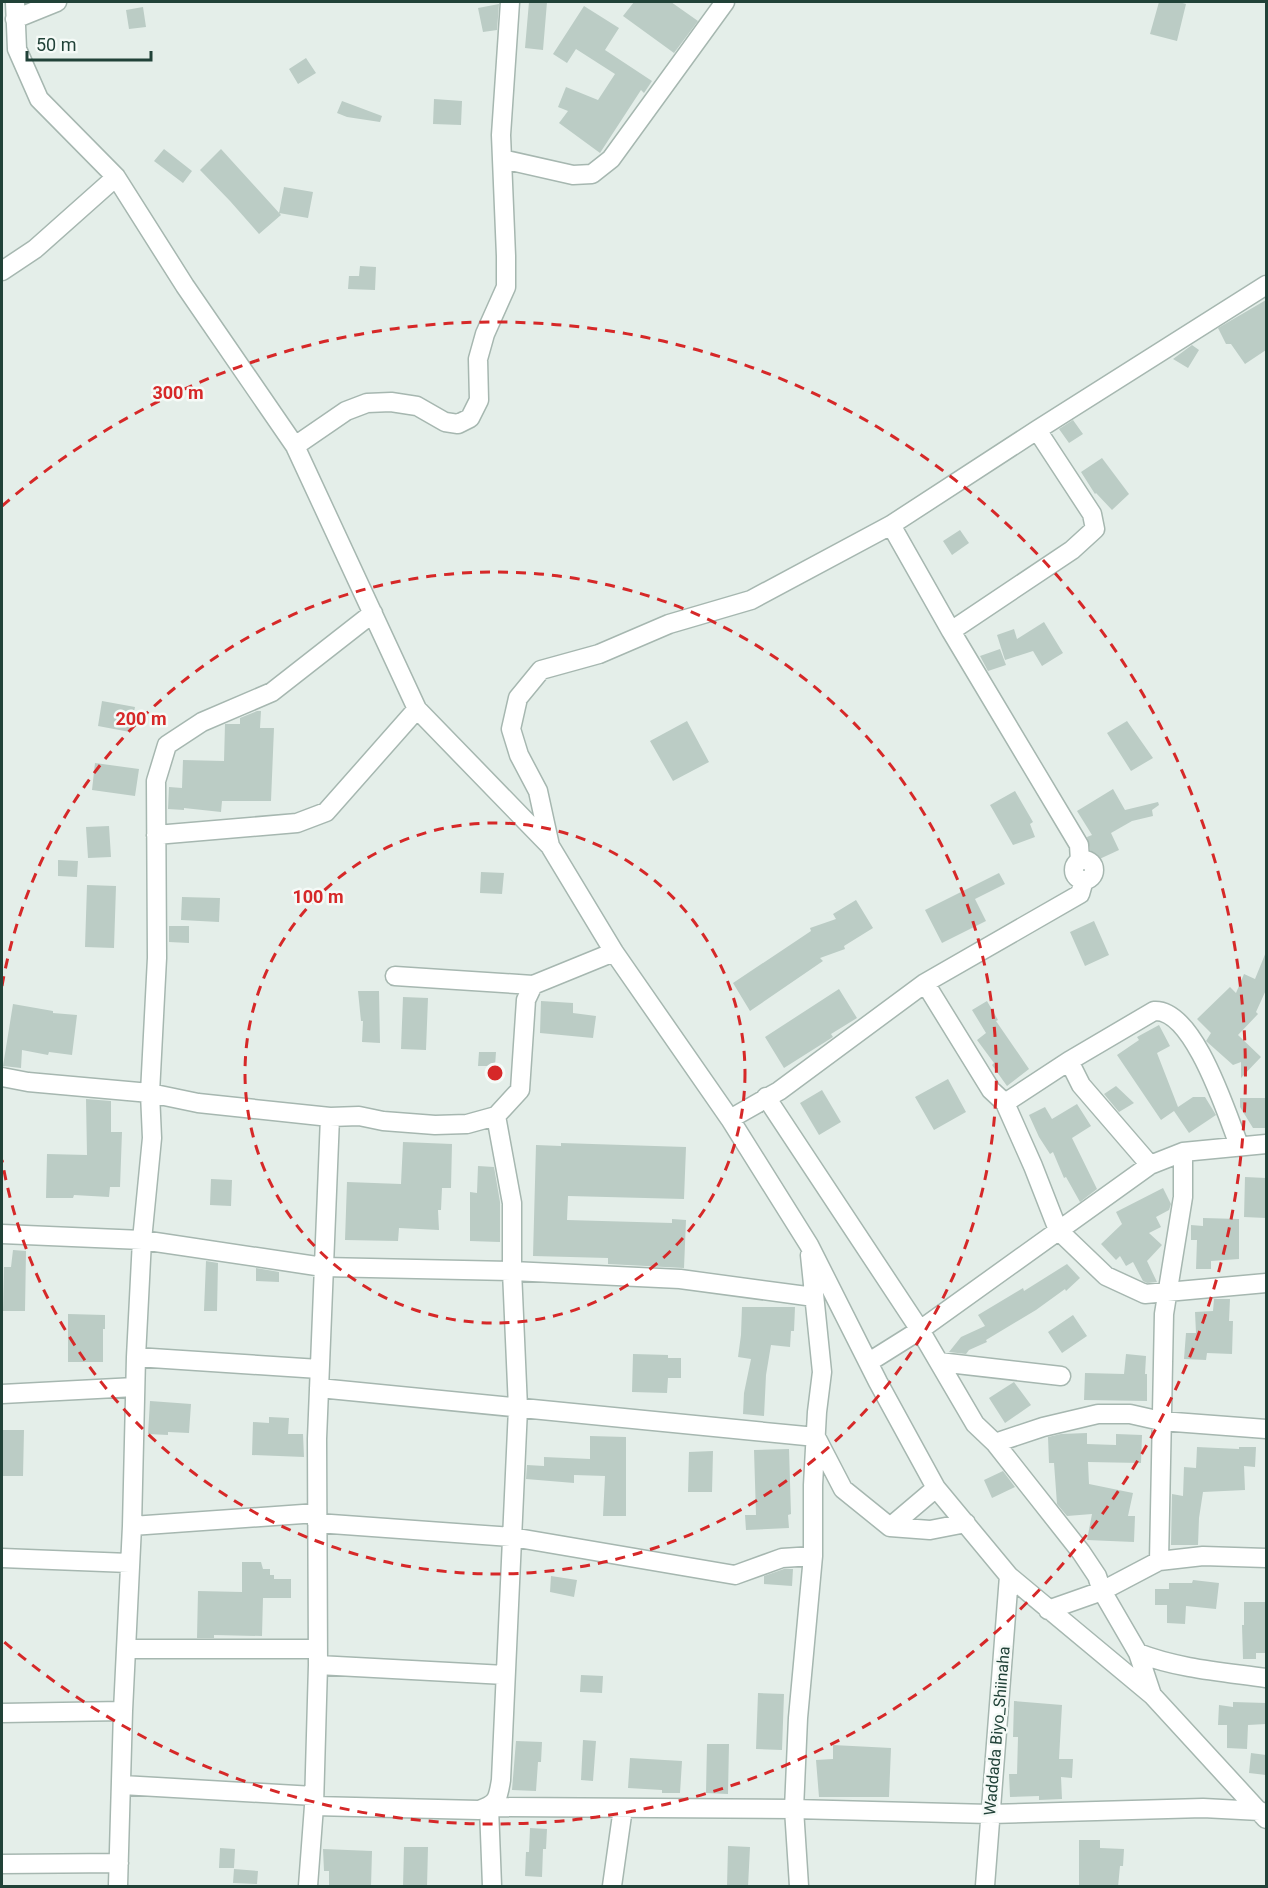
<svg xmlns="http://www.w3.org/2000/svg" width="1268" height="1888" font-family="Roboto,sans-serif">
<rect width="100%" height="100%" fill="#e4eee9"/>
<path fill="#bbccc5" d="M 529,2 L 547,2 L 543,50 L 525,48 Z
M 634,2 L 671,2 L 698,21 L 674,53 L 623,16 Z
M 1159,2 L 1179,2 L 1186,4 L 1177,41 L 1150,34 Z
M 499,4 L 497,30 L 483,32 L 478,8 Z
M 584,6 L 619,28 L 605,50 L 652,81 L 644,93 L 641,90 L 600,153 L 559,123 L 568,111 L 558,107 L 566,87 L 598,100 L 615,74 L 576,49 L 567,63 L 553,54 Z
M 143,7 L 146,27 L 129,29 L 126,10 Z
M 306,58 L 316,73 L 298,84 L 289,69 Z
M 434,99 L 462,101 L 461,125 L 433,124 Z
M 342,101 L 382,116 L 380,122 L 347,117 L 337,113 Z
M 164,149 L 192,171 L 183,183 L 154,161 Z
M 221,149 L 281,215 L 259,234 L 230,201 L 200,170 Z
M 284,187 L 313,192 L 308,218 L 279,213 Z
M 360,266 L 376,267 L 375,290 L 348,289 L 349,276 L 359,276 Z
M 1266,300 L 1266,350 L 1245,364 L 1231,344 L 1226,344 L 1218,328 Z
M 1192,345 L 1199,350 L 1188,368 L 1173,359 Z
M 1073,420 L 1083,434 L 1069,443 L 1059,429 Z
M 1102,458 L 1129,494 L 1112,510 L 1096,493 L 1095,494 L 1081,472 Z
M 960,530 L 969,543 L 952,555 L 943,541 Z
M 1044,622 L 1063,653 L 1042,666 L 1033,651 L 1005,660 L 997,635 L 1014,629 L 1017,639 Z
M 1000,649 L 1006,665 L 988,671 L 980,656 Z
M 102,701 L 135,707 L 130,732 L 98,726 Z
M 257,711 L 261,711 L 260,728 L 274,728 L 271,801 L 222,801 L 221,812 L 184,808 L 184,810 L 168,809 L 169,787 L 182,788 L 183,760 L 224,761 L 225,724 L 240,724 L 240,718 Z
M 687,721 L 709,762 L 673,781 L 650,741 Z
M 1127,721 L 1153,758 L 1131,771 L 1107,733 Z
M 95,763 L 139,769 L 135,796 L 92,790 Z
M 1113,789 L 1125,810 L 1158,802 L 1159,805 L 1152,810 L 1153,816 L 1132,821 L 1111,833 L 1119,850 L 1093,862 L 1087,837 L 1092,835 L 1077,811 Z
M 1015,791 L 1033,822 L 1030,824 L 1035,837 L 1013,845 L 990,805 Z
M 109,826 L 111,857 L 88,858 L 86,827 Z
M 58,860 L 78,861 L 77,877 L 58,876 Z
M 481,872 L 504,873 L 502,894 L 480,893 Z
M 999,873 L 1005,884 L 975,899 L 986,921 L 942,943 L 925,910 Z
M 87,885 L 116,886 L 114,948 L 85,947 Z
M 182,897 L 220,898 L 219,922 L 181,920 Z
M 856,900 L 873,928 L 844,946 L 845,949 L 820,958 L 823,961 L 750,1011 L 733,983 L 811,931 L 810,928 L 836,919 L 833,914 Z
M 1094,921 L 1109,955 L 1085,966 L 1070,932 Z
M 169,926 L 189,926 L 189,943 L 169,942 Z
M 1266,952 L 1266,990 L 1256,1012 L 1258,1014 L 1238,1035 L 1261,1057 L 1241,1078 L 1241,1062 L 1233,1065 L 1206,1041 L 1211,1033 L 1197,1019 L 1230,987 L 1236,993 L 1244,974 L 1255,979 Z
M 839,989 L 857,1018 L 831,1034 L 833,1037 L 784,1068 L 765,1037 Z
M 358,991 L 379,991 L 380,1043 L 362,1042 L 363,1021 L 361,1021 Z
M 403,997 L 428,998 L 426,1050 L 401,1049 Z
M 541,1001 L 573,1003 L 573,1013 L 596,1016 L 593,1038 L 540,1033 Z
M 987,1001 L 998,1020 L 996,1021 L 1029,1069 L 1007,1086 L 992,1065 L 994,1063 L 977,1040 L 986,1033 L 972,1010 Z
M 13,1004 L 53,1011 L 53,1013 L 77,1015 L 72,1055 L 49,1052 L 48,1055 L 22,1050 L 21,1068 L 3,1066 Z
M 1159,1025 L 1170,1046 L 1157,1053 L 1178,1107 L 1193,1097 L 1205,1097 L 1216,1115 L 1189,1133 L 1174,1111 L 1161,1120 L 1117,1055 L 1139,1040 L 1137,1037 Z
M 479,1052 L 496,1052 L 495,1066 L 478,1066 Z
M 948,1079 L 966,1112 L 934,1130 L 915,1097 Z
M 1116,1086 L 1134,1103 L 1119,1112 L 1104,1094 Z
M 822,1090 L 841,1122 L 819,1135 L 800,1103 Z
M 1240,1098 L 1266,1098 L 1266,1128 L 1253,1128 L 1240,1107 Z
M 86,1099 L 111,1101 L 111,1132 L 122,1132 L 120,1187 L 110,1187 L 109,1197 L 74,1195 L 73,1198 L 46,1198 L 47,1154 L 87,1155 Z
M 1077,1104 L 1091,1126 L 1072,1138 L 1097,1189 L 1080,1202 L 1066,1177 L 1064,1178 L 1053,1152 L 1050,1154 L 1039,1137 L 1029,1115 L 1045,1107 L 1052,1119 Z
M 403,1142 L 452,1144 L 451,1188 L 442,1188 L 441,1210 L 438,1210 L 439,1230 L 399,1228 L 398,1241 L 345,1240 L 347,1182 L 401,1184 Z
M 561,1143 L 686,1147 L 684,1199 L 568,1196 L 567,1220 L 672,1223 L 672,1219 L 686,1220 L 684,1268 L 608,1264 L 608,1258 L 533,1256 L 536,1145 L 561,1146 Z
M 478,1166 L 494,1167 L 500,1202 L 500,1242 L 470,1241 L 470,1192 L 477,1193 Z
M 1245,1177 L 1266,1178 L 1266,1218 L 1244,1217 Z
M 211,1179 L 232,1180 L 231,1206 L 210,1205 Z
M 1163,1188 L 1171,1204 L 1169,1210 L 1156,1217 L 1161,1227 L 1149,1233 L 1162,1245 L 1147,1261 L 1157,1282 L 1147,1283 L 1143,1281 L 1133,1262 L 1126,1266 L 1120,1256 L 1116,1260 L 1101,1244 L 1122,1224 L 1116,1212 Z
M 1203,1218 L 1239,1219 L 1239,1259 L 1211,1261 L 1211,1269 L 1196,1269 L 1197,1240 L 1191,1240 L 1191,1225 L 1203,1226 Z
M 13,1250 L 26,1251 L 25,1311 L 3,1311 L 4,1267 L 11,1267 Z
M 206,1261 L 218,1263 L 217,1311 L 204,1311 Z
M 1067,1264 L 1080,1278 L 1066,1291 L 1065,1289 L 1036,1310 L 986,1340 L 987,1342 L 969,1350 L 966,1354 L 949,1352 L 961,1337 L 985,1326 L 978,1315 L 1023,1288 L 1024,1291 Z
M 256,1268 L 279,1272 L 279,1282 L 256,1281 Z
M 1214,1299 L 1230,1299 L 1229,1321 L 1233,1321 L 1232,1354 L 1207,1353 L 1206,1360 L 1184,1359 L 1186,1333 L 1196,1333 L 1195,1312 L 1213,1311 Z
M 742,1307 L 795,1307 L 794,1331 L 791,1331 L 790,1347 L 771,1345 L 766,1375 L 764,1416 L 743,1414 L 744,1393 L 751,1359 L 738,1357 L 741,1335 Z
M 68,1314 L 105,1315 L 105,1329 L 103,1329 L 103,1362 L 68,1362 Z
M 1073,1315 L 1087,1336 L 1062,1353 L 1048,1332 Z
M 633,1354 L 668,1355 L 668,1358 L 681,1358 L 681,1378 L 668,1378 L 667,1393 L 632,1392 Z
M 1126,1354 L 1146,1356 L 1145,1374 L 1147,1374 L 1147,1401 L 1084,1400 L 1085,1373 L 1124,1374 Z
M 1014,1382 L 1031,1405 L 1005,1423 L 989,1398 Z
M 150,1401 L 191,1404 L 189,1433 L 168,1432 L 168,1435 L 148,1434 Z
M 269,1417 L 289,1418 L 288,1434 L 303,1434 L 304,1457 L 252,1455 L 253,1422 L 269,1423 Z
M 2,1430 L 24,1430 L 23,1476 L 2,1476 Z
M 1087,1433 L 1087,1444 L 1116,1445 L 1116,1434 L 1142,1435 L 1141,1463 L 1088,1462 L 1089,1484 L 1133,1493 L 1128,1516 L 1135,1516 L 1134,1542 L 1087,1540 L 1092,1514 L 1067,1516 L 1057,1504 L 1054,1463 L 1049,1463 L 1048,1437 L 1061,1434 Z
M 590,1436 L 626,1437 L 626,1516 L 603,1516 L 605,1476 L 574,1475 L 574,1483 L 526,1479 L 527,1465 L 544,1466 L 544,1457 L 590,1459 Z
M 1197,1447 L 1239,1449 L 1239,1447 L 1256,1447 L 1255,1467 L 1244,1466 L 1245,1490 L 1203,1492 L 1199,1518 L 1198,1545 L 1171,1545 L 1172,1494 L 1183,1496 L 1184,1467 L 1196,1468 Z
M 789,1449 L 791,1514 L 788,1515 L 789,1528 L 746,1530 L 745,1515 L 756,1515 L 754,1450 Z
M 713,1451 L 712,1492 L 688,1492 L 689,1452 Z
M 1003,1471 L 1015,1487 L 992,1498 L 984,1480 Z
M 242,1562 L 261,1562 L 263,1569 L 270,1569 L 270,1575 L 274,1575 L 274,1579 L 291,1579 L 291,1598 L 263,1598 L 262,1636 L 214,1635 L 214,1638 L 197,1638 L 198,1591 L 242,1592 Z
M 784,1569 L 793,1569 L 792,1586 L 764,1584 L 764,1576 Z
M 551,1576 L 577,1580 L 574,1597 L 550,1592 Z
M 1193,1580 L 1219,1583 L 1216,1609 L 1186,1606 L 1185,1624 L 1167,1623 L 1167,1605 L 1155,1605 L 1155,1589 L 1169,1589 L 1169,1583 L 1192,1583 Z
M 1244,1602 L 1266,1602 L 1266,1653 L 1256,1653 L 1256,1659 L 1243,1659 L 1242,1625 L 1244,1625 Z
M 581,1675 L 603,1676 L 602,1693 L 580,1692 Z
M 758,1693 L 784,1694 L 782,1750 L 756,1749 Z
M 1014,1701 L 1062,1705 L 1059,1759 L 1073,1759 L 1072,1778 L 1061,1777 L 1062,1799 L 1039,1800 L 1039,1796 L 1010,1797 L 1009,1774 L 1017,1774 L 1018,1737 L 1013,1737 Z
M 1233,1702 L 1266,1703 L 1266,1724 L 1248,1725 L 1247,1749 L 1227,1748 L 1227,1725 L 1218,1725 L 1219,1705 L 1233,1707 Z
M 583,1740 L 596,1741 L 593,1781 L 581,1780 Z
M 516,1741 L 542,1742 L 541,1762 L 538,1762 L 536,1791 L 512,1790 Z
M 707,1744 L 729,1744 L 728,1794 L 706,1793 Z
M 833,1745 L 891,1748 L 889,1797 L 819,1797 L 816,1760 L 833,1759 Z
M 1251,1753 L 1266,1755 L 1266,1775 L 1249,1773 Z
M 630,1758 L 682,1761 L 680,1793 L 662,1793 L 662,1790 L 628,1788 Z
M 530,1828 L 547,1829 L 546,1849 L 543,1849 L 542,1877 L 525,1876 L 526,1852 L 529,1852 Z
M 1079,1840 L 1100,1840 L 1100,1848 L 1124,1849 L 1123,1866 L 1120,1866 L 1118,1887 L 1079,1887 Z
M 728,1846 L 750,1847 L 748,1887 L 727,1887 Z
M 404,1847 L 428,1847 L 427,1887 L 403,1887 Z
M 220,1848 L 235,1849 L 234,1868 L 219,1868 Z
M 323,1849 L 372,1851 L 371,1887 L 329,1887 L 329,1871 L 324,1871 Z
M 234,1869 L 258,1871 L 257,1884 L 233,1883 Z"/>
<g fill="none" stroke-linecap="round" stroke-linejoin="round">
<g stroke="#a6b7b0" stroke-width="21">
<path id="minor" d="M 15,2 L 17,49 L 39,99 L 116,177 L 185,286 L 295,446 L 417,709 L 550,846 L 614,952 L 730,1119 L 809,1245 L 878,1382 L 936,1488 L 1009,1576 L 1152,1695 L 1266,1819
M 15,19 L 57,2
M 502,159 L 573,175 L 592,174 L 611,159 L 725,2
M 2,271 L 35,249 L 116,177
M 295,446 L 346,411 L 367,403 L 391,402 L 417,406 L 445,422 L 458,424 L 470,418 L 479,400 L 478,359 L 485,334 L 506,287 L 506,256 L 501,135 L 510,2
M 891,525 L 951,631 L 1079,845 L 1080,861
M 951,631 L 1072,550 L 1095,529 L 1092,514 L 1037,430
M 156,835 L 297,823 L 326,812 L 417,709
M 550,846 L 538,791 L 519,755 L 511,729 L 518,698 L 541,670 L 599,654 L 669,624 L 751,600 L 891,525 L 1037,430 L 1266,285
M1074 870a10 10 0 1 1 20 0a10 10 0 1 1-20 0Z
M 395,976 L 533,985
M 925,983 L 1080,894 L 1084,880
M 1069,1061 L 1081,1085 L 1150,1165
M 2,1077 L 28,1082 L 150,1093 L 157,958 L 156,781 L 167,745 L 202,722 L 272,692 L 373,613
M 766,1097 L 920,1330 L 975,1424 L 995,1443 L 1081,1552 L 1097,1576 L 1102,1591 L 1138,1653 L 1152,1695
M 1005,1103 L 1069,1061 L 1154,1011 C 1194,1008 1227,1115 1239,1145
M 730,1119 L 779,1091 L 925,983 L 991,1090 L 1005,1103 L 1033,1166 L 1058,1230 L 1106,1276 L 1145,1294 L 1266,1283
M 2,1234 L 142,1240 L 323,1267 L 512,1271 L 680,1279 L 814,1297
M 136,1357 L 319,1369
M 869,1362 L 920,1330 L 1150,1165 L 1183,1152 L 1266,1144
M 939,1362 L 1061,1376
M 319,1388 L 816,1437 L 843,1489 L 890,1527 L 930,1530 L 966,1523
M 2,1394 L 135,1387
M 995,1443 L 1043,1427 L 1098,1414 L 1130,1414 L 1161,1421 L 1266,1429
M 317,1523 L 512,1537 L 735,1575 L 782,1558 L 813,1556
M 132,1526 L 317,1513
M 890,1527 L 936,1488
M 2,1558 L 129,1563
M 1159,1561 L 1164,1314 L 1183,1197 L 1183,1152
M 1048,1610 L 1102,1591 L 1159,1561 L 1203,1556 L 1266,1558
M 126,1649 L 317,1649
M 1138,1653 C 1179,1669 1224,1672 1266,1678
M 318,1665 L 505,1675
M 2,1713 L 123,1711
M 122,1785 L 314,1796
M 314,1806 L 479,1810 C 498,1804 498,1798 501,1780 L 518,1408 L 512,1271 L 512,1203 L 496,1116
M 2,1864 L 119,1863
M 118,1886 L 123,1711 L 132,1526 L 136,1357 L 142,1240 L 152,1138 L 150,1093 L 198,1103 L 330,1117 L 359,1116 L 383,1121 L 435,1125 L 467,1124 L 496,1116 L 520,1090 L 526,1000 L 533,985 L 614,952
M 308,1886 L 314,1806 L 318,1665 L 317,1439 L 330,1117
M 492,1886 L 489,1807 L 794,1809 L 990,1814 L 1203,1808 L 1260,1811
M 612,1886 L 623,1808
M 799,1886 L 794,1809 L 798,1718 L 813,1556 L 813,1485 L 817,1412 L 822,1372 L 810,1255
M 985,1886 L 1009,1576"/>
</g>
<use href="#minor" stroke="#fff" stroke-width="18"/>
</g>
<g fill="none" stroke="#d62828" stroke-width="3" stroke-dasharray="10 8">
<circle cx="495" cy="1073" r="250"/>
<path d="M2 986A501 501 0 1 1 2 1160"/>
<path d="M2 506A751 751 0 1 1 2 1640"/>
</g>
<g text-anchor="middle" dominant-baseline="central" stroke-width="5" stroke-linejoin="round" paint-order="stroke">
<g font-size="16" fill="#214238" stroke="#f5faf7">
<text transform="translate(997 1731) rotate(-85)">Waddada Biyo_Shiinaha</text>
</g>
</g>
<circle cx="495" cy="1073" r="9" fill="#d62828" stroke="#f5faf7" stroke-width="3"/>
<g font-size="18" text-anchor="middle" font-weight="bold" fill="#d62828" stroke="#f5faf7" stroke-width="5" stroke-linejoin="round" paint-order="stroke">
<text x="178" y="399">300 m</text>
<text x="141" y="725">200 m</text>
<text x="318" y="903">100 m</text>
</g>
<rect width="1268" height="1888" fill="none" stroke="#214238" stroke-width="6"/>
<path d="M27 51v9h124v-9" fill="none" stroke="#214238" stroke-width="3"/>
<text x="36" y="51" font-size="18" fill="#214238" stroke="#f5faf7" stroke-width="4.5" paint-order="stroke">50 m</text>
</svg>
